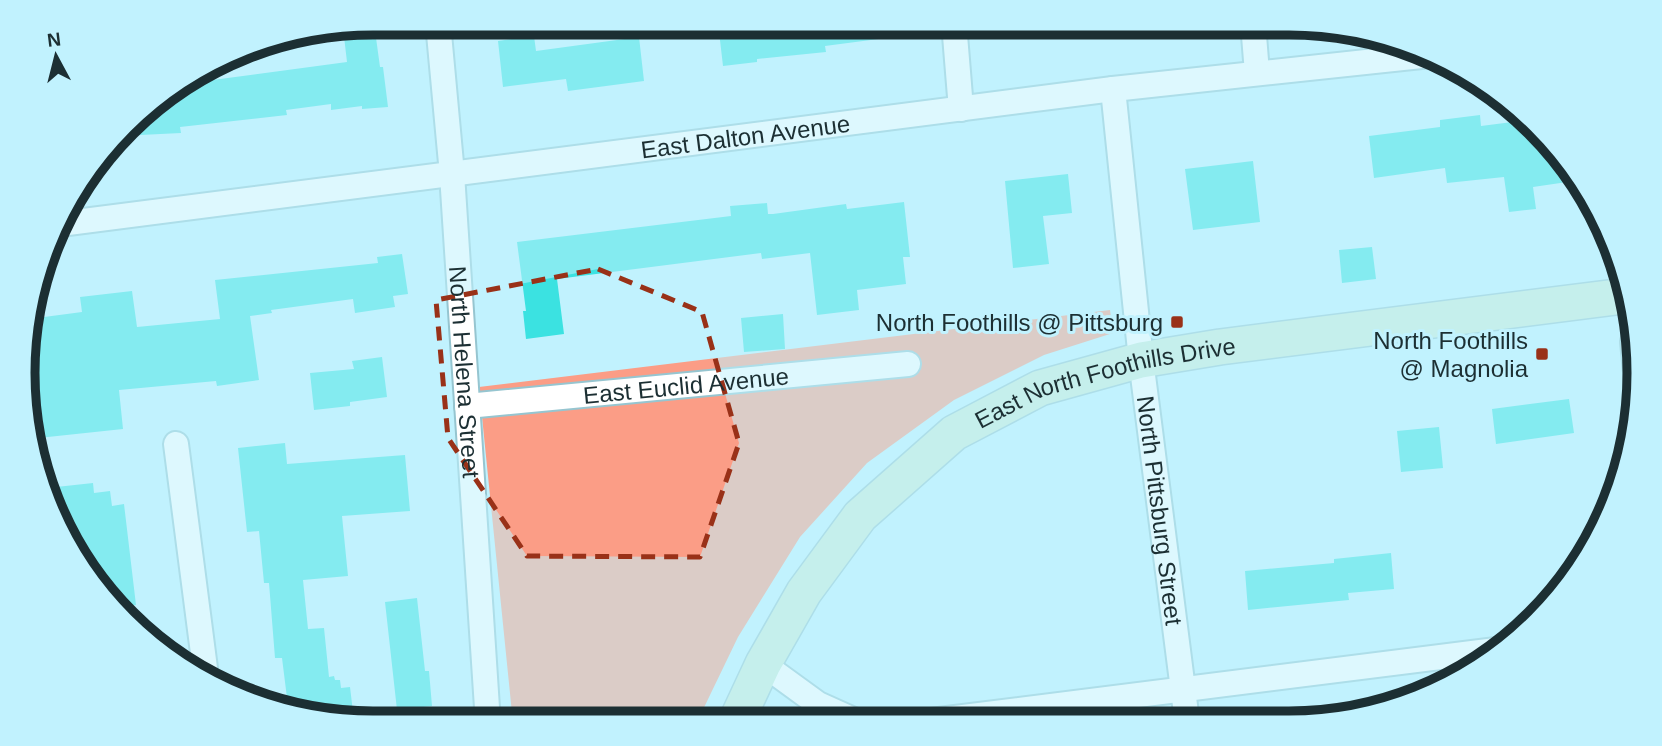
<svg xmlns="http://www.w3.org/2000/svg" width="1662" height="746" font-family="Arial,sans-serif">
<rect width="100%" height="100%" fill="#c1f2fe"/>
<path fill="#fb9d86" d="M 1110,310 L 1113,333 L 1044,355 L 954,400 L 867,463 L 800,537 L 738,637 L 697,722 L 513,723 L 479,387 Z"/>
<path fill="#3be2e1" d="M 374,23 L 380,67 L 383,67 L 388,107 L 362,109 L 362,106 L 331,110 L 331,104 L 286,110 L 287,115 L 180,127 L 181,133 L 120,136 L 142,109 L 167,95 L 191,93 L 190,83 L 347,62 L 343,28 Z
M 718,23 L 885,23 L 886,38 L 825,46 L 826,52 L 757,59 L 757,62 L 723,66 Z
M 534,36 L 536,51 L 639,37 L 644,81 L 568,91 L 566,79 L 503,87 L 498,41 Z
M 1480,115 L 1481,126 L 1528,120 L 1536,125 L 1574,181 L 1533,187 L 1536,209 L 1509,212 L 1504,177 L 1447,183 L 1445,168 L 1374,178 L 1369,136 L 1440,127 L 1440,120 Z
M 1253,161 L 1260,222 L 1193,230 L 1185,169 Z
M 1068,174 L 1072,213 L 1043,216 L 1049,264 L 1013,268 L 1005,181 Z
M 904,202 L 910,257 L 903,257 L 906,284 L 857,290 L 859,310 L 817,315 L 810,253 L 762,259 L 761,253 L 557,279 L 564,334 L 526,339 L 523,311 L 526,311 L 517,242 L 731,216 L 730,206 L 767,203 L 768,214 L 773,214 L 846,204 L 847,209 Z
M 1372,247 L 1376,279 L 1342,283 L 1339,250 Z
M 402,254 L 408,294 L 393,296 L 395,307 L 355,313 L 353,299 L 271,310 L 272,313 L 250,316 L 259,380 L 217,386 L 216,381 L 119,390 L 123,429 L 29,439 L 29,378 L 34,378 L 29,349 L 29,319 L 82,312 L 80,297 L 132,291 L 137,327 L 220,319 L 215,280 L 378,263 L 377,257 Z
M 783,314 L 785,349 L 744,352 L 741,318 Z
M 382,357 L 387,397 L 350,402 L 350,406 L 314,410 L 310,373 L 354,369 L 352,361 Z
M 1569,399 L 1574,433 L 1496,444 L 1492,409 Z
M 1439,427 L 1443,468 L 1401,472 L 1397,431 Z
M 285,443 L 287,464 L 405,455 L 410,511 L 342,516 L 348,576 L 303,580 L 308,629 L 324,628 L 329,677 L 334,676 L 335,680 L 340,680 L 341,688 L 350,687 L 353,712 L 328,714 L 288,706 L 282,658 L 275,658 L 269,583 L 264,583 L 259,531 L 247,532 L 238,448 Z
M 93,483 L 94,493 L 110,491 L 112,506 L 124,504 L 136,605 L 118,607 L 69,548 L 47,488 Z
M 1391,553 L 1394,589 L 1348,593 L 1349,600 L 1248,610 L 1245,571 L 1334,563 L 1334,559 Z
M 417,598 L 425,671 L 429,671 L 432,706 L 397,710 L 385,602 Z"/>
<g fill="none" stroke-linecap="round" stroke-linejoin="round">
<g stroke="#96c5d0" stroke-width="28">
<g id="street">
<path id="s1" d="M 438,23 L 452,174 L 488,723"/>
<path d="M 954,23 L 961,109"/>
<path d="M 1253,23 L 1257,73"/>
<path id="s2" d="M 1113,89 L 1141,360 L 1187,721"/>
<path id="s3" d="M 60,224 L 1113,89 L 1431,55"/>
<path d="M 1633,342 L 1637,382"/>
<path id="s4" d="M 467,406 L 908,364"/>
<path d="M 176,444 L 206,676"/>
<path d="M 763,664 L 818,704 L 858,722"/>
<path d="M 931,721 L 1504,649"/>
</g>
</g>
<g stroke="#96c5d0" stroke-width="38">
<g id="secondary">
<path id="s5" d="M 736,722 L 763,664 L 804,592 L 860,516 L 954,433 L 1040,388 L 1141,360 L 1220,347 L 1624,296"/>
</g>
</g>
<use href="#street" stroke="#fff" stroke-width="24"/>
<use href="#secondary" stroke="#c9ecd7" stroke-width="35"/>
</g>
<path d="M0 0H1662V746H0ZM 598,269 L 702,312 L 739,443 L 700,557 L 527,556 L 448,438 L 436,300 Z" fill="#c1f2fe" fill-opacity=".55" fill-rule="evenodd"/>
<path fill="none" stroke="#993118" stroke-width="5" stroke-dasharray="14 9" stroke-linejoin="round" d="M 598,269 L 702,312 L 739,443 L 700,557 L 527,556 L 448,438 L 436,300 Z"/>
<g fill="#993118" stroke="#c1f2fe" stroke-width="2.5">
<rect x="1170" y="315" width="14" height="14" rx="3.5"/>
<rect x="1535" y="347" width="14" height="14" rx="3.5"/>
</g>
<g text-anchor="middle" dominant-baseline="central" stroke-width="6" stroke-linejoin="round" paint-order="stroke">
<g font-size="24" fill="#1c2f33" stroke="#c1f2fe">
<text stroke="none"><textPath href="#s3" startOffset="691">East Dalton Avenue</textPath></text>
<text stroke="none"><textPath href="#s1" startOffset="350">North Helena Street</textPath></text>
<text stroke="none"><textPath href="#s4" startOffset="220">East Euclid Avenue</textPath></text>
<text stroke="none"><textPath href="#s5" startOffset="528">East North Foothills Drive</textPath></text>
<text stroke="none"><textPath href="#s2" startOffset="424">North Pittsburg Street</textPath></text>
</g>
<g font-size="24" fill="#1c2f33" stroke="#c1f2fe" text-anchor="end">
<text x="1163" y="322">North Foothills @ Pittsburg</text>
<text x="1528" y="340">North Foothills<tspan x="1528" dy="28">@ Magnolia</tspan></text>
</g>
</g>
<path d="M0 0H1662V746H0ZM373 35H1289A338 338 0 0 1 1627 373V373A338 338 0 0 1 1289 711H373A338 338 0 0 1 35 373V373A338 338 0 0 1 373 35Z" fill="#c1f2fe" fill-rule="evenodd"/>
<path fill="none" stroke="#1c2f33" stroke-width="9" d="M373 35H1289A338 338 0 0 1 1627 373V373A338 338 0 0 1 1289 711H373A338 338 0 0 1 35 373V373A338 338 0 0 1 373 35Z"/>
<g transform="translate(56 56) rotate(353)" stroke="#c1f2fe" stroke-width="5" paint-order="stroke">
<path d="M0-5L12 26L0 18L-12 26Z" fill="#1c2f33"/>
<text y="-10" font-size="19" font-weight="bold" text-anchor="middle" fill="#1c2f33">N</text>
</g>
</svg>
